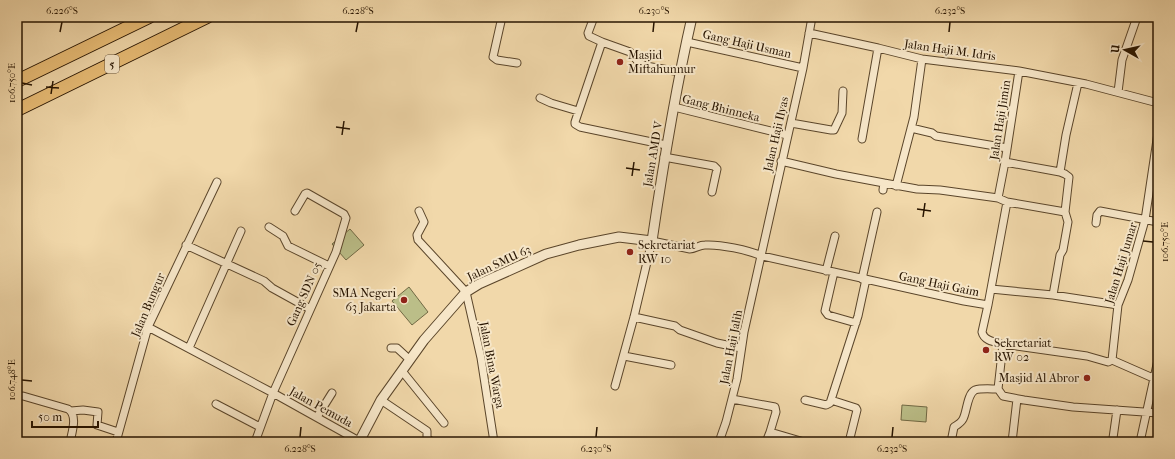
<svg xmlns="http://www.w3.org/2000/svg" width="1175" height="459" font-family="'IM FELL French Canon',serif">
<rect width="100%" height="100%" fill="#f1d8aa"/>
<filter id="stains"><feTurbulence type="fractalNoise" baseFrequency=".005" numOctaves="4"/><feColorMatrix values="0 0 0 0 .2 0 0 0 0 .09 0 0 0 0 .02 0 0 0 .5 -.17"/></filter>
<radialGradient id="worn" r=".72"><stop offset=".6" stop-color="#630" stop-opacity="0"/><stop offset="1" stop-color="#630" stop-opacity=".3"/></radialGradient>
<path fill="#bbbe88" stroke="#716944" d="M 350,229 L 364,245 L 346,260 L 332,244 Z
M 409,287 L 428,312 L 412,325 L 392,301 Z
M 902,405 L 927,407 L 926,422 L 901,420 Z"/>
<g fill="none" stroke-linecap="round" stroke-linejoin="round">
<g stroke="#5a452a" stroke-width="9">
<path id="minor" d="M 502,17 L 493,57 L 497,60 L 517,63
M 594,17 L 588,33 L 589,36 L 602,42
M 809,33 L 878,48 L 922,59 L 1019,71
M 687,42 L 803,68
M 1118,92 L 1122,60 L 1137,17
M 540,98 L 551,103 L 578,111
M 674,107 L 787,135
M 791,123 L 831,130 L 834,130 L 842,113 L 843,91
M 911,128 L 932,133 L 936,136 L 1007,148
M 862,139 L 878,48
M 666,145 L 580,127 L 575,124 L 575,122 L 602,42 L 630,52 L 639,63 L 646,66 L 680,72
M 664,157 L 714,166 L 717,169 L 712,192
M 781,161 L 836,174 L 884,183 L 883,190
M 1005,162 L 1060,172
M 884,183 L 917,189 L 940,190 L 998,198 L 1007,202 L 1065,212
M 896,186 L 914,117 L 922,59
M 998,198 L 1005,162 L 1019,71 L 1086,84 L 1158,103
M 419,211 L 424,222 L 417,235 L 418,240 L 466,292 L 481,358 L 494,442
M 1096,223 L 1097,215 L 1100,211 L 1158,222
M 269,227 L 283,236 L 288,246 L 329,266
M 186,245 L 264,281 L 272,288 L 310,309
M 826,271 L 835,236
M 834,272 L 825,311 L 828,315 L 856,323
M 862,279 L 877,212
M 991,289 L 1053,295 L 1118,305
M 1053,295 L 1060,255 L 1063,250 L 1068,222 L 1065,212 L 1069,177 L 1065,174 L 1060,172 L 1066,135 L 1078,83
M 988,305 L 1007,202
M 634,317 L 675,326 L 680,330 L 717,343 L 741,348
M 148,327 L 273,393 L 359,441
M 1003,344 L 1087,356 L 1108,362 L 1112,360
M 189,348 L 241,231
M 391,348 L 397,348 L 410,360
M 624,356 L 671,365
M 1112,360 L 1118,305 L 1128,280 L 1145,220 L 1158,133
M 1112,360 L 1153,378
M 402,371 L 444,423
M 615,386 L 634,317 L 652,241 L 690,249 C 695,249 699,245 705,245 C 720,244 748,250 762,256 L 964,301 L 988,305 L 982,332 C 984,341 995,342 1003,344 L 998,389 L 1003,396 L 1024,400 L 1073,407 L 1158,413
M 23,396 L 68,409 C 78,415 72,432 70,442
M 732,399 L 775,407 L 776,412 L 770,432 L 804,442
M 381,400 L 427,431 L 427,438 L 432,442
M 805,400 L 826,405 L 830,403 L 858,316 L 866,279
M 831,400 L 856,408 L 857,410 L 849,442
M 216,404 L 260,427
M 71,411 L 83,410 L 98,412 L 97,425 L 118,432
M 317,417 L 332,393
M 1113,438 L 1117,410
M 116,442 L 148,327 L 217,182
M 255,442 L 273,393 L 336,252 L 346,218 L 344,214 L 307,193 L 305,194 L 295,211
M 719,442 L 726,422 L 737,379 L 744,332 L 803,68 L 812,17
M 766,442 L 770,432
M 951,442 L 954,427 C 957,425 961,423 963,419 C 967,412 967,394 975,390 C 981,388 991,389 998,389
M 1012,442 L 1017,399
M 1140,442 L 1158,360"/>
</g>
<g stroke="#5a452a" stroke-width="11">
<path id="tertiary" d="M 359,442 L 381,400 L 424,340 L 466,292 L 479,284 L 546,254 L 579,245 L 619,237 L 652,241 C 663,166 675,91 692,17"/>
</g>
<g stroke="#271400" stroke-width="14">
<path id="motorway" d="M 17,81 L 149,17
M 17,110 L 207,17"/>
</g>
<use href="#minor" stroke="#f6e6c8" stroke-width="7"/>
<use href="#tertiary" stroke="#f6e6c8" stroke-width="9"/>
<use href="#motorway" stroke="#e8bc75" stroke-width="12"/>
</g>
<path fill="none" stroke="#271400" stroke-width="1.5" d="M 60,32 L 62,22M 356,32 L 358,22M 653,32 L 654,22M 949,32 L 950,22M 22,83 L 32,85M 46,87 L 59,88M 51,94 L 53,81M 336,127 L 350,129M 342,135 L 344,121M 626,168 L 640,170M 632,176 L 634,162M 917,209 L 931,211M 923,217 L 925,203M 1143,241 L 1153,242M 22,380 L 32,381M 300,437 L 301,427M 596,437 L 597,427M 892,437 L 893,427"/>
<g fill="#8f2418" stroke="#f6e6c8" stroke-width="1.5">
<circle cx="620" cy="62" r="4"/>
<circle cx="630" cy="252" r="4"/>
<circle cx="404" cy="300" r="4"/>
<circle cx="986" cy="350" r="4"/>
<circle cx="1087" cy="378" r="4"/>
</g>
<g text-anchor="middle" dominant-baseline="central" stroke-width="4" stroke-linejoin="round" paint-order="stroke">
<rect fill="#f6e6c8" stroke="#65533c" stroke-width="1" x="105" y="55" width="14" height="18" rx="3"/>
<g font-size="11" font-weight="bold" fill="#271400">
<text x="112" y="64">5</text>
</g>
<g font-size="12" fill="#271400" stroke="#f6e6c8">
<text transform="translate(747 44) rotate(13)">Gang Haji Usman</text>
<text transform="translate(950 50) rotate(8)">Jalan Haji M. Idris</text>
<text transform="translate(721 108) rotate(14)">Gang Bhinneka</text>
<text transform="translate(1000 120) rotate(-81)">Jalan Haji Jimin</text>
<text transform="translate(776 134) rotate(-77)">Jalan Haji Ilyas</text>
<text transform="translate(653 154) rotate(-80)">Jalan AMD V</text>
<text transform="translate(499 263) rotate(-25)">Jalan SMU 63</text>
<text transform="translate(1121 263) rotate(-73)">Jalan Haji Jumar</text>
<text transform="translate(939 284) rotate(12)">Gang Haji Gaim</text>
<text transform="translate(304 294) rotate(-66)">Gang SDN 05</text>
<text transform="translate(148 305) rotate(-67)">Jalan Bungur</text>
<text transform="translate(731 347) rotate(-79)">Jalan Haji Jalih</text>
<text transform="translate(492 365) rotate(79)">Jalan Bina Warga</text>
<text transform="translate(321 407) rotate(29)">Jalan Pemuda</text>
</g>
<g font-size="12" fill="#271400" stroke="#f6e6c8" text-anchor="start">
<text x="628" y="55">Masjid<tspan x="628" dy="14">Miftahunnur</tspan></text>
<text x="638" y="245">Sekretariat<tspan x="638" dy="14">RW 10</tspan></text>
<text x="396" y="293" text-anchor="end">SMA Negeri<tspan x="396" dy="14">63 Jakarta</tspan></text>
<text x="994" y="343">Sekretariat<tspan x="994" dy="14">RW 02</tspan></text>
<text x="1079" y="378" text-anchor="end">Masjid Al Abror</text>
</g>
</g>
<rect width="1175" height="459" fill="none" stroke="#f1d8aa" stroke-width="44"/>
<g transform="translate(1125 50) rotate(278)" stroke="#f6e6c8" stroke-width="3" paint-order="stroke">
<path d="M0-3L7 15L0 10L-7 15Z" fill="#271400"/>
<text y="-6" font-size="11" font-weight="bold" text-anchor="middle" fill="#271400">U</text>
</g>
<path d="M32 421v6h66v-6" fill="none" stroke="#271400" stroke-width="2"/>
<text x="38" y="421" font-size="12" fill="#271400" stroke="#f6e6c8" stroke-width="3" paint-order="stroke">50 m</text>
<rect x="22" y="22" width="1131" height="415" fill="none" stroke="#271400" stroke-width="1.5"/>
<g font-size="10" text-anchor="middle" fill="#271400">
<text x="62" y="14">6.226°S</text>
<text x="358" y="14">6.228°S</text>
<text x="654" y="14">6.230°S</text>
<text x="950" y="14">6.232°S</text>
<text transform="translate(11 83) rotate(-90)" y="4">106.750°E</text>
<text transform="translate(1164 242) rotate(-90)" y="4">106.750°E</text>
<text transform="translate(11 380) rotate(-90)" y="4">106.748°E</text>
<text x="300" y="452">6.228°S</text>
<text x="596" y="452">6.230°S</text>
<text x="892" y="452">6.232°S</text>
</g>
<rect width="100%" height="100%" filter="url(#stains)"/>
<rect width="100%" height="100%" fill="url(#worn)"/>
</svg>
